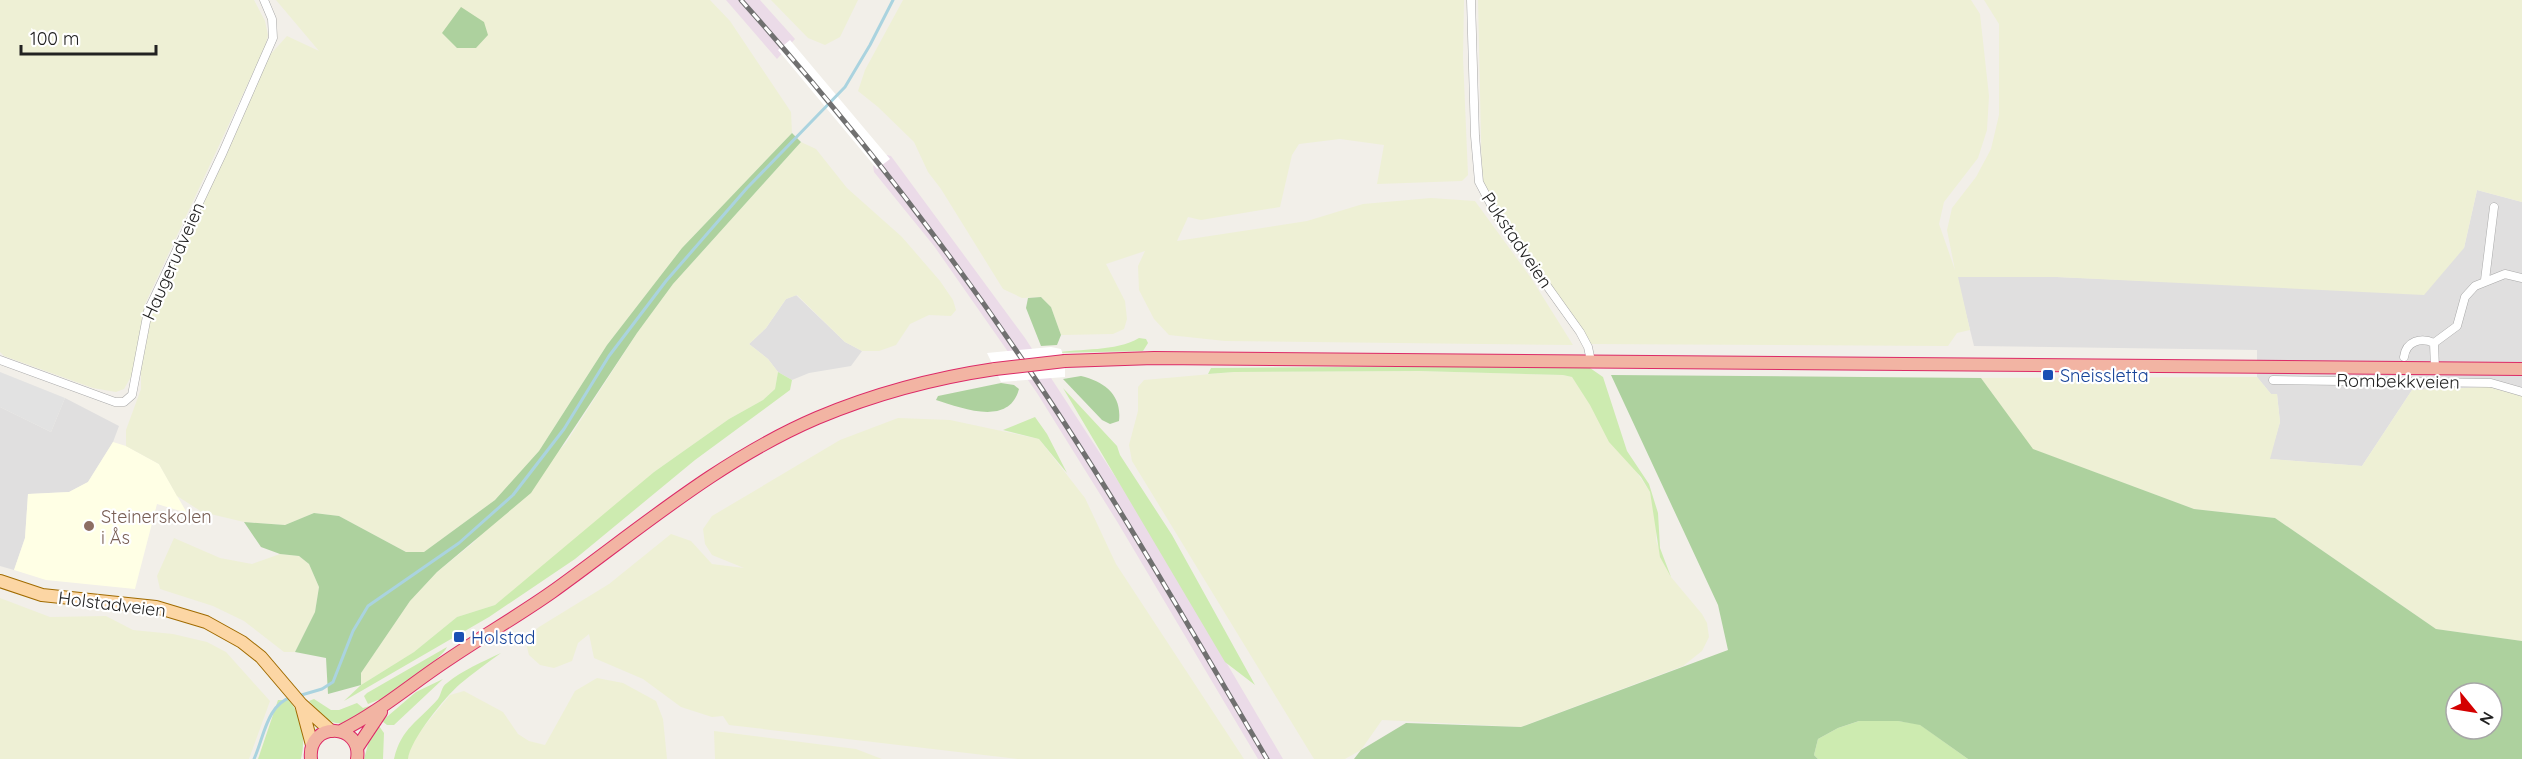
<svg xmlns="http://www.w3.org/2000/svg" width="2522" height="759" font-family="Quicksand,sans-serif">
<rect width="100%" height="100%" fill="#f2efe9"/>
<path fill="#e0dfdf" d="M 2477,190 L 2522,202 L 2522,396 L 2488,387 L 2412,390 L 2362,466 L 2269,459 L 2280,422 L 2277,394 L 2271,394 L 2257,377 L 2257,350 L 1974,346 L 1957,277 L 2057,277 L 2173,282 L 2464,248 Z
M 796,295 L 845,342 L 862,351 L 851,366 L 809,373 L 792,380 L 778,372 L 768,359 L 749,344 L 766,328 L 786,299 Z
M 65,398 L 119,426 L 113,442 L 88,482 L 69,492 L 28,494 L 25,538 L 14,570 L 0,566 L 0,407 L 51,432 Z"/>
<path fill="#ebdbe8" d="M 726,0 L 760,0 L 795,39 L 777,59 Z
M 887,155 L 891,156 L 1025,338 L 1135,507 L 1283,759 L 1258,759 L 1118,523 L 1037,393 L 934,246 L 874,172 L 873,166 Z"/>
<path fill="#ffffe5" d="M 113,442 L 126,446 L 159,464 L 187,513 L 157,504 L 135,589 L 46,580 L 14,570 L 25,538 L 28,494 L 69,492 L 88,482 Z"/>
<path fill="#eef0d5" d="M 0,0 L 254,0 L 265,21 L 268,35 L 265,47 L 145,304 L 132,375 L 124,389 L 116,392 L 93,388 L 4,356 L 0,352 Z
M 276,0 L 710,0 L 730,21 L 791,112 L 792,133 L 682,248 L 607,345 L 539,451 L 495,500 L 424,552 L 406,552 L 339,516 L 314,513 L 285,525 L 244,522 L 202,512 L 177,496 L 159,464 L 126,446 L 126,430 L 141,389 L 141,347 L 152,303 L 269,56 L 287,36 L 319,51 Z
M 771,0 L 858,0 L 840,37 L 825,45 L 808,38 Z
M 903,0 L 1464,0 L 1463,57 L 1468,175 L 1462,181 L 1377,184 L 1384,145 L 1340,139 L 1299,144 L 1292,155 L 1280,207 L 1201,220 L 1188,217 L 1177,241 L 1307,221 L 1363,204 L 1431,198 L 1475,201 L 1531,278 L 1573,345 L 1225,341 L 1169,335 L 1154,319 L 1139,290 L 1138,266 L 1145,251 L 1106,264 L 1125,301 L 1127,319 L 1124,329 L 1113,334 L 1061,335 L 1051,307 L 1041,297 L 1022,298 L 1003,289 L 941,189 L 928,172 L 914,142 L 878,107 L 858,91 L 865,70 Z
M 1478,0 L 1971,0 L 1980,14 L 1989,96 L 1987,130 L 1978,158 L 1944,202 L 1939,224 L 1955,270 L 1947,230 L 1952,208 L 1976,177 L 1991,149 L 1999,115 L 1999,24 L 1984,0 L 2522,0 L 2522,202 L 2477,190 L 2464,248 L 2424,295 L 2057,277 L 1958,277 L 1970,330 L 1957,333 L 1948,346 L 1586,344 L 1482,184 Z
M 801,142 L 816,149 L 847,188 L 902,237 L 940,281 L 953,300 L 956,310 L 951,316 L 929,315 L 910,324 L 896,345 L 879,351 L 862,351 L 845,342 L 797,295 L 786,299 L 766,328 L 749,344 L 768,359 L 778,372 L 775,389 L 763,400 L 729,419 L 654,472 L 569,547 L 495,605 L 457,617 L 414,652 L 361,685 L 361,673 L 410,601 L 437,572 L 473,543 L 566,443 L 637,333 L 673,284 Z
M 1419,371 L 1563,375 L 1572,377 L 1650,492 L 1656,526 L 1656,541 L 1671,577 L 1702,614 L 1707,623 L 1709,637 L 1702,651 L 1683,666 L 1521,727 L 1382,720 L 1361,750 L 1345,759 L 1314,759 L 1132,461 L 1129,445 L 1138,411 L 1138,387 L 1144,380 L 1234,372 Z
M 2257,377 L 2271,394 L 2277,394 L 2280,422 L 2270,459 L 2362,466 L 2412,390 L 2488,387 L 2522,396 L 2522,641 L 2436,629 L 2275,518 L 2194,509 L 2032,449 L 1981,378 Z
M 898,418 L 950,420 L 1039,439 L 1085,498 L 1116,564 L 1244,759 L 1018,759 L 729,725 L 723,716 L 712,717 L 681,707 L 643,679 L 594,658 L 589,634 L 578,643 L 572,661 L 554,668 L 540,665 L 529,655 L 525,639 L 539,627 L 609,584 L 671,534 L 691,541 L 712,564 L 744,568 L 712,555 L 705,544 L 703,529 L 712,516 L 840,440 Z
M 174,538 L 220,558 L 252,564 L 280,554 L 299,556 L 309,564 L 319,587 L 315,612 L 295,652 L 284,652 L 244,621 L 213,606 L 160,589 L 157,576 Z
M 0,598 L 50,617 L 106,616 L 133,630 L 173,634 L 207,642 L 226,652 L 270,701 L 249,759 L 0,759 Z
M 597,678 L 623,683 L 656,701 L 663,719 L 667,759 L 408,759 L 409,748 L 417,735 L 450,695 L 464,691 L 503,712 L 518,734 L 529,741 L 545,745 L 575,691 Z
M 714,731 L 856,749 L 882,759 L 715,759 Z"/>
<path fill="#cdebb0" d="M 1139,338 L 1146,339 L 1148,343 L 1143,351 L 1054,353 C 1081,348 1115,352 1139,338 Z
M 1476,366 L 1590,368 L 1603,377 L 1627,451 L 1649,484 L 1658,513 L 1660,548 L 1671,577 L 1660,557 L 1650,492 L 1641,477 L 1609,442 L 1590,405 L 1572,377 L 1563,375 L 1419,371 L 1234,372 L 1208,374 L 1211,368 Z
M 778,372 L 792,380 L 790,390 L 695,460 L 575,559 L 489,617 L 344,701 L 361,685 L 414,652 L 457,617 L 495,605 L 654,472 L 729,419 L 763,400 L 775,389 Z
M 1063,388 L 1117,446 L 1120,455 L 1172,535 L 1255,685 L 1225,662 Z
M 1035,417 L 1047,434 L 1067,473 L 1039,439 L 1003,430 Z
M 447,647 C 443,658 395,689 382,700 L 378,700 L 368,704 L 364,696 L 367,693 Z
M 501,653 C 487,663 473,673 460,684 C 445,697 410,740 408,759 L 394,759 C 401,728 419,721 438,699 C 442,693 441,687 447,683 C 463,670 482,662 501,653 Z
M 443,679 L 394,725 L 387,725 L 382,721 L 416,692 Z
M 314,699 L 331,710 L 339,710 L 357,703 L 363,708 L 379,703 C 345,723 338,737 309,701 Z
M 278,700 L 289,700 C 302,717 306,738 301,759 L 258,759 Z
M 1859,721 L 1898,721 L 1919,724 L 1968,759 L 1818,759 L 1814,755 L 1818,739 L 1838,728 Z
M 379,726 L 384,733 L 383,759 L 364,759 L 369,741 Z"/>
<path fill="#add19e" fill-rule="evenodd" d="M 461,7 L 484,22 L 488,35 L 476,48 L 457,48 L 442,33 Z
M 792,133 L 801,142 L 673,284 L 637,333 L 531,493 L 437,572 L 410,601 L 361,673 L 361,685 L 328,694 L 326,658 L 295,652 L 315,612 L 319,587 L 309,564 L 299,556 L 280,554 L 261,547 L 244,522 L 285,525 L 314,513 L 339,516 L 406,552 L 424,552 L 495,500 L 539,451 L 607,345 L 682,248 Z
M 1041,297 L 1051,307 L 1061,335 L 1057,345 L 1041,346 L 1026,308 L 1028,298 Z
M 1611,375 L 1981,378 L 2033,449 L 2194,509 L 2275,518 L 2436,629 L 2522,641 L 2522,759 L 1968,759 L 1920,725 L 1898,721 L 1859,721 L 1838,728 L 1818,739 L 1814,755 L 1818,759 L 1354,759 L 1361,750 L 1406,723 L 1521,727 L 1728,650 L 1718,605 ZM 2456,693 L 2492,693 L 2492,729 L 2456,729 Z
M 1081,376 C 1105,382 1122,395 1119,421 L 1110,424 L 1102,420 L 1063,379 Z
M 1001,383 L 1014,385 L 1019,389 C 1009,427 962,408 936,400 L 938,396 Z"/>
<path fill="#e2e2e2" d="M 0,372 L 65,398 L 51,432 L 0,407 Z"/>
<path fill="#fff" d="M 790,40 L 890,159 L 877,169 L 778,50 Z
M 1051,347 L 1061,349 L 1065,361 L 1065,377 L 1001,382 L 987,353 Z"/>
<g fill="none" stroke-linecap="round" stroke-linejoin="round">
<path stroke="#aad3df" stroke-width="3" d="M 298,696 L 322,689 L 333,682 L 353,631 L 368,606 L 459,543 L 513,495 L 564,429 L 609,356 L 666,281 L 747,188 L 845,87 L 870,45 L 893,0
M 254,759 C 264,737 267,704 292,697"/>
<g stroke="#a9a9a9" stroke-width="9">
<path id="minor" d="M 1471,0 L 1475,136 L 1479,182 L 1497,216 L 1580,332 L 1588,347 L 1591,361
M 2485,280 L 2494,207
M 2404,357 C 2406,341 2421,337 2434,343
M 0,360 L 115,402 L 124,402 L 132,395 L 148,311 L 223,152 L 273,38 L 272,19 L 264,0
M 2435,369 L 2434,343 L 2457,326 L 2465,297 L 2475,286 L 2505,274 L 2522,278
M 2273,380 L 2491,383 L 2522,392"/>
</g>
<g stroke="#a06b00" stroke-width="14">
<path id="primary" d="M 0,581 L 42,595 L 156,607 L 206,622 L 242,642 L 261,657 L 301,704 L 331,731
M 301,704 L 312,745"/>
</g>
<g stroke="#dc2a67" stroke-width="14">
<path id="trunk" d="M 1065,361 L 1154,358 L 2522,369
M 341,731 C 379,712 410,685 446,661 C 481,637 518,616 552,592 C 637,531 719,460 817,418 C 874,394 934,378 995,369
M 357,748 L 381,712
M 311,759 C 307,720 363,723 357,759"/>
</g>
<use href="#minor" stroke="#fff" stroke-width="8"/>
<use href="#primary" stroke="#fcd6a4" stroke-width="12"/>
<use href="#trunk" stroke="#f2b4a3" stroke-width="12"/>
<g stroke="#707070" stroke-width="5">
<path id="rail" d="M 741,0 C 850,122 950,250 1040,386 C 1121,507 1193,634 1267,759"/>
</g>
<use href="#rail" stroke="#fff" stroke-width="3" stroke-dasharray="9" stroke-linecap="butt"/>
<g stroke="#dc2a67" stroke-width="14" stroke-linecap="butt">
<path id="trunk-bridge" d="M 995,369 L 1065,361"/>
</g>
<use href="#trunk-bridge" stroke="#f2b4a3" stroke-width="12"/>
</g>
<g fill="#1a4fb4" stroke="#fff" stroke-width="2">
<rect x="2042" y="369" width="12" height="12" rx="3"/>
<rect x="453" y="631" width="12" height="12" rx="3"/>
</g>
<circle fill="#8d6e63" stroke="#fff" stroke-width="2" cx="89" cy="526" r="6"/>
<g text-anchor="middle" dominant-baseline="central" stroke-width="4.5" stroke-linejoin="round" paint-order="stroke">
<g font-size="18" fill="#222" stroke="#fff">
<text transform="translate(1517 240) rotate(56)">Pukstadveien</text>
<text transform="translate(173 261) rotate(-66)">Haugerudveien</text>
<text transform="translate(2398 381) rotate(1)">Rombekkveien</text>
<text transform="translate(112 604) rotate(7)">Holstadveien</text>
</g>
<g font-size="18" fill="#164399" stroke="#fff" text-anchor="start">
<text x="2060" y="375">Sneissletta</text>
<text x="471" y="637">Holstad</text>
</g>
<g font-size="18" fill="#785e54" stroke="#fff" text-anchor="start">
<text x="101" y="516">Steinerskolen<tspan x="101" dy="21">i Ås</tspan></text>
</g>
</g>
<g transform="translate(2474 711) rotate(120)"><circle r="28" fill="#ffffff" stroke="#a7a7a7" stroke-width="1.5"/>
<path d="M0-4.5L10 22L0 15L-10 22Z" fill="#d40000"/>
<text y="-9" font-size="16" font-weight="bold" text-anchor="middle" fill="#222222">N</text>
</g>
<path d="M21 45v9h135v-9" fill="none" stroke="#222222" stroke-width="3"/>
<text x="30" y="45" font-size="18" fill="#222222" stroke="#ffffff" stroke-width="4.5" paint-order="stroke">100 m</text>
</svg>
